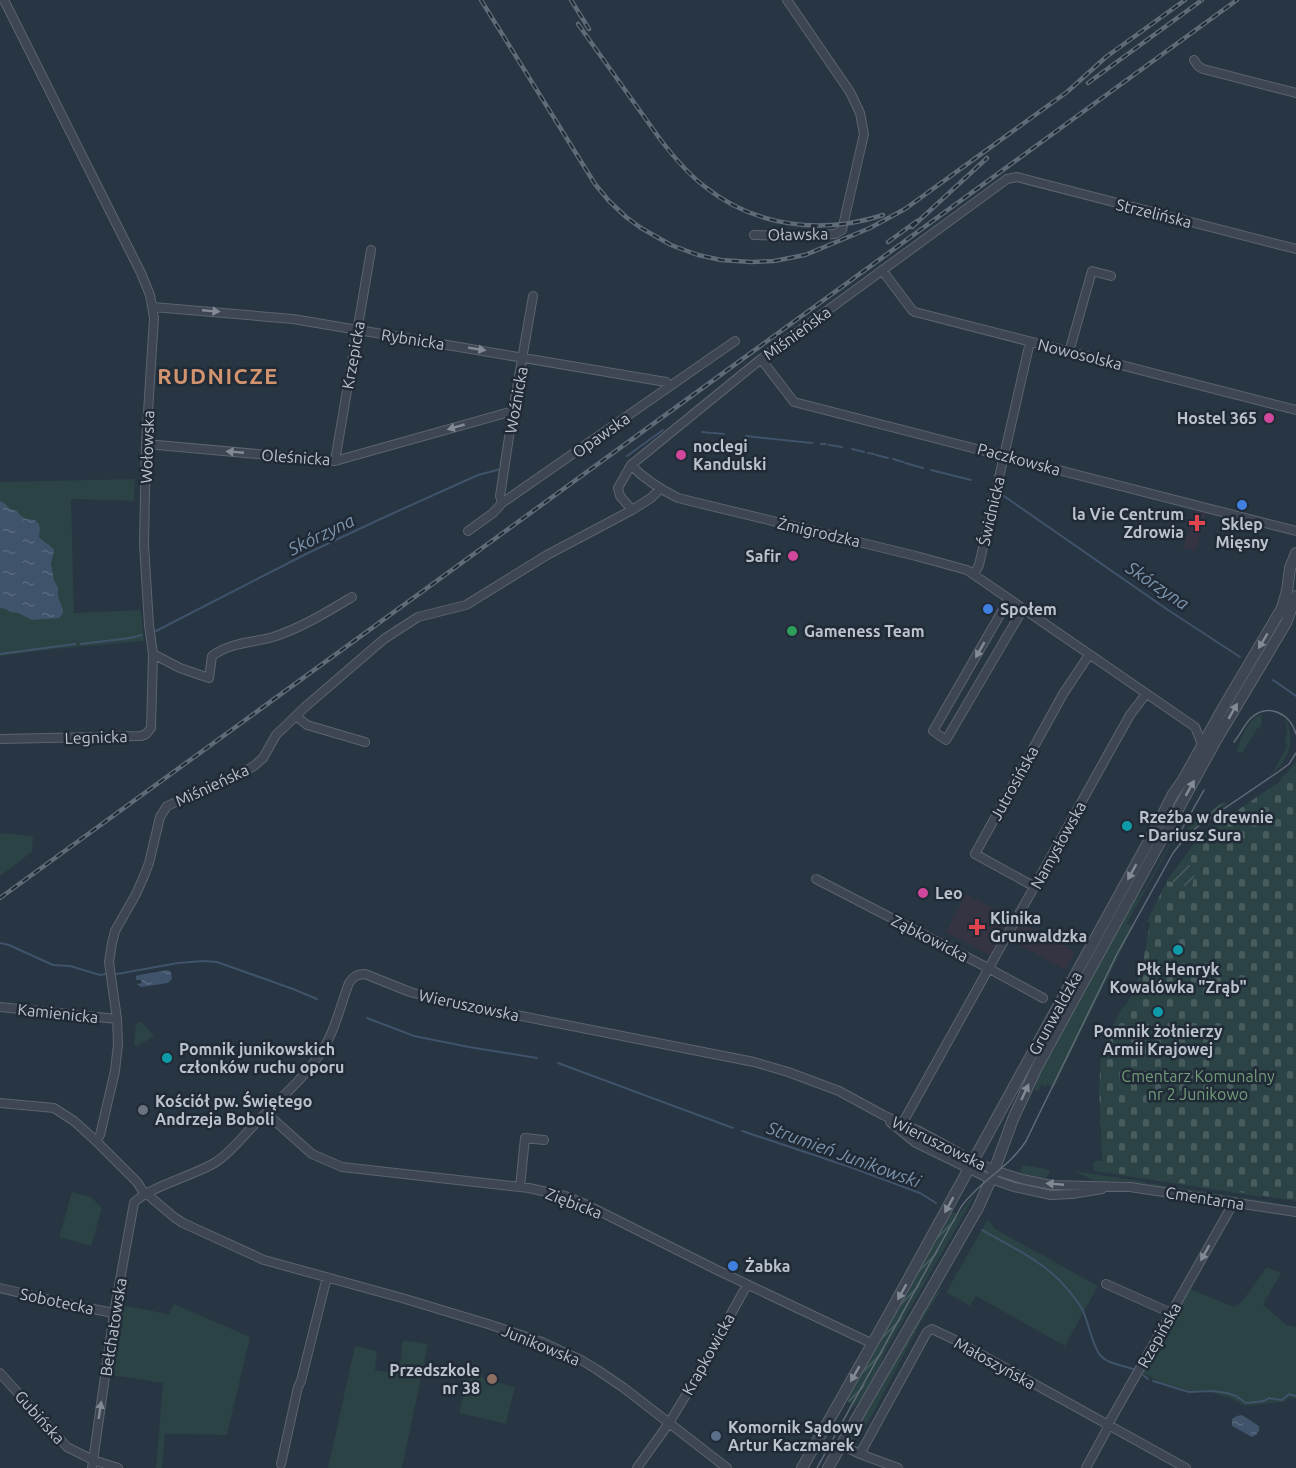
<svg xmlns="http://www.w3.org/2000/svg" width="1296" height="1468" font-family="Ubuntu,sans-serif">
<defs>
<pattern id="cemetery-stones" width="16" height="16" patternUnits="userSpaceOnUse" patternTransform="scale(1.5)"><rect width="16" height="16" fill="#2b4344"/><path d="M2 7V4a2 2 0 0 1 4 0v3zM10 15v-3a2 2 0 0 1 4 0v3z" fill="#485c5e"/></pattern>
<pattern id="garden-furrows" width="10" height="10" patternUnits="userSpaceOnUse" patternTransform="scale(1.5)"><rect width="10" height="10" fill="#2b4344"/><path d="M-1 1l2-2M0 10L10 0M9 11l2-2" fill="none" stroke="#485c5e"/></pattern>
<pattern id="water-ripples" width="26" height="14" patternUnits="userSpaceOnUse" patternTransform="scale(1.5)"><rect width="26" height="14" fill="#3f536a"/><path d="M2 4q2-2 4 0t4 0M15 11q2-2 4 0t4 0" fill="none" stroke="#596a7e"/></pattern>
</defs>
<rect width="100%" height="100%" fill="#283542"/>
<path fill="#353443" d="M 1194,510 L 1206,513 L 1196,551 L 1183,548 Z
M 966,894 L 1011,918 L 990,955 L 946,932 Z
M 1021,923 L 1075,952 L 1065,970 L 1011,940 Z"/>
<path fill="#2b4344" d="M 135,479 L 134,501 L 71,499 L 74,613 L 141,610 L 144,641 L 54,649 L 0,656 L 0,482 Z
M 1261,714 L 1262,722 L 1260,728 L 1258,727 L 1256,730 L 1257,732 L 1255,731 L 1254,733 L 1255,736 L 1253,735 L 1242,753 L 1236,751 C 1243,736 1245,722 1261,714 Z
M 1285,718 C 1296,737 1290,760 1272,774 L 1287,746 L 1285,744 L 1287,731 Z
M 1183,823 L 1127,923 L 1133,927 L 1054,1087 L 1047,1084 L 1046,1087 L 1041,1085 L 1039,1090 L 1034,1091 L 1039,1074 L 1131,905 L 1145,888 L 1177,830 Z
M 0,833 L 33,836 L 32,852 L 0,876 Z
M 1140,969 L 1142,969 L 1138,991 L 1104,1051 C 1104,1037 1116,1021 1122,1008 L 1125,1006 L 1137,985 L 1138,972 Z
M 140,1021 L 154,1036 L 136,1047 L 134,1044 L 136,1024 Z
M 1101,1138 L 1102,1138 L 1104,1171 L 1262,1195 L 1261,1197 L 1094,1171 L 1093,1163 L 1095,1161 L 1102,1161 Z
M 1024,1165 L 1050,1170 L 1048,1176 L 1045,1178 L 1020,1174 L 1022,1166 Z
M 1075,1171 L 1146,1182 L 1146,1184 L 1122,1181 L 1094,1181 Z
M 1149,1183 L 1296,1206 L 1296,1208 L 1149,1185 Z
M 977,1190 L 970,1204 L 885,1352 C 877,1373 868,1393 852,1409 L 958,1215 Z
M 72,1192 L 91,1197 L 102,1208 L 91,1246 L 59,1237 Z
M 988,1219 L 995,1229 L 1098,1286 L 1065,1346 L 976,1296 L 970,1306 L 946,1292 Z
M 1267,1267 L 1281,1273 L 1263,1305 L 1287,1325 L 1296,1327 L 1296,1399 L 1289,1398 L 1283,1402 L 1244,1406 L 1231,1398 L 1205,1390 L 1197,1391 L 1188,1390 L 1160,1382 L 1141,1372 L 1188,1288 L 1234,1307 L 1241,1303 Z
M 947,1280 L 921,1322 L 870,1419 L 852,1445 L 851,1439 L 852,1436 L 928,1305 Z
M 174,1304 L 250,1337 L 227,1435 L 165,1434 L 162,1468 L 156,1468 L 163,1383 L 111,1375 L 121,1305 L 169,1314 Z
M 403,1340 L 428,1344 L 402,1468 L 328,1468 L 355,1346 L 377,1351 L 375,1370 L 399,1374 Z
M 469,1371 L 482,1374 L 482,1378 L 515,1387 L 506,1424 L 459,1413 Z"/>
<path fill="url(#cemetery-stones)" d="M 1296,762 L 1296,1201 L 1103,1171 L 1099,1089 L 1101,1056 L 1138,991 L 1150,923 L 1147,921 L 1167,881 L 1195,842 L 1209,829 L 1278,783 Z"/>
<path fill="url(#garden-furrows)" d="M 1224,802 L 1227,804 L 1194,828 L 1179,842 L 1177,841 C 1188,824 1207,813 1224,802 Z
M 1182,860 L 1192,867 L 1195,872 L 1192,888 L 1167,881 Z
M 952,1211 L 958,1215 L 854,1405 L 847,1401 Z"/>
<path fill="url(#water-ripples)" d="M 0,501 L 4,503 L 10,509 L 17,511 L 21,516 L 26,519 L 35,520 L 39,524 L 40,529 L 39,537 C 43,542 50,544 54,550 L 51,564 L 54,580 L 58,588 L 58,597 L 63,609 L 63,613 L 59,618 L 32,620 L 18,613 L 10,612 L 6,609 L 0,608 Z
M 168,970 L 171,972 L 172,979 L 168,983 L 141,987 L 137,984 L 142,983 L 141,980 L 136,980 L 136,976 L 139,975 Z
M 1242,1415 L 1259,1426 L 1259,1431 L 1256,1435 L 1252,1437 L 1232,1426 L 1232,1419 L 1237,1416 Z"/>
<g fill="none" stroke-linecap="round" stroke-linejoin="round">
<path stroke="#3f536a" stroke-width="2" d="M 702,432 L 711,433
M 713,433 L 724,434
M 746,436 L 812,443
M 821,444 L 826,444
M 829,445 L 842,447
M 852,449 L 864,452
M 868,453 L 874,454
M 876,455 L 888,458
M 627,456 L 663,430
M 893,459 L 903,462
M 905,463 L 923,468
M 931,470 L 971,480
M 1001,494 L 1168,610 L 1240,657
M 156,631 L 308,553 L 387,516 L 478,475 L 501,469
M 81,644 L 130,638 L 142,635
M 0,654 L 75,644
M 1273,680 L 1296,696
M 0,943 L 9,945 L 53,965 L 70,966 L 100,975 L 106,974
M 117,974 L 178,963 L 203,961 L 217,962 L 293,989 L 317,999
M 367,1018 L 414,1036 L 469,1047 L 537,1058
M 558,1063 L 733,1128
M 742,1131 L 850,1167 L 920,1193 L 936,1203
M 982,1230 C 1012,1247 1047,1263 1069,1291 C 1073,1296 1079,1303 1082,1309 C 1089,1322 1092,1347 1101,1356 C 1109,1365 1125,1365 1135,1370
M 1143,1375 L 1148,1379
M 1153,1381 L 1189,1392 L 1213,1391 L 1227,1393 L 1236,1396 L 1246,1403 L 1264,1401 L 1269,1398 L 1282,1400 L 1289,1394 L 1296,1396"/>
<g stroke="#5b646f" stroke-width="10">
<path id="minor" d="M 1194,60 L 1198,66 L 1203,69 L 1296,93
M 754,235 L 803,236 L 835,234 L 842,230 L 864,134 L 860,113 L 850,92 L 787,0
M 882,270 L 912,310 L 915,312 L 1296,410
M 153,307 L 293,319 L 666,382 L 669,386
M 1069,352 L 1092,271 L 1111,276
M 761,359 L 794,402 L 1296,531
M 146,444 L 335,461 L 513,411
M 335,461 L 371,250
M 631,465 C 645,480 660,489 678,498 L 916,556 L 967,570 L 1195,727 L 1202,744
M 660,489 L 651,498 L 632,510 L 547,555 L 466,605 L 418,617 L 384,639 L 305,707 L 276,735 L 263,758 L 254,766 L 231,779 L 167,806 L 160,817 L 149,863 L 144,876 L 136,894 L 115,931 L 112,943 L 109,962 L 117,1019 L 118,1044 L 115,1071 L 100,1135 L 96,1141 L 137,1182 L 142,1190 L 174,1217 L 183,1223 L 264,1260 L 402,1298 L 488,1324 L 542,1342 L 581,1360 L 596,1369 L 624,1388 L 727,1468
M 502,503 L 500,496 L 513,411 L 533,296
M 632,510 L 620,496 L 618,488 L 631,465 L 761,359 L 1007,179 L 1017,177 L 1296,249
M 468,531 L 493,513 L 502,503 L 735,341
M 974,574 L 979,565 L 1030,342
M 1009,599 L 933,731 L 946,740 L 1023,609
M 153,654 L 180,668 L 209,678 L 212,656 C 231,642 252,643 273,637 C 301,628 327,612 352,597
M 296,716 L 307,725 L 365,742
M 0,739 L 141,736 L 146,734 L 151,728 L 153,654 L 149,625 L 144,544 L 146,444 L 154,318 L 150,295 L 141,273 L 4,0
M 816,879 L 988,968 L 1043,998
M 1035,887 L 975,854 L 1063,694 L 1089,655
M 0,1007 L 117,1019
M 0,1103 L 54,1108 L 74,1121 L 96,1141
M 266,1113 L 312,1154 L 342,1167 L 529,1188 L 565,1196 L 585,1204 L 719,1271 L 873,1344
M 890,1122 L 916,1143 L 988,1178 L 1014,1187 L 1051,1195 L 1072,1194 L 1102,1189
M 902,1124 L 1121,731 L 1130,715 L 1146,694
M 520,1187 L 525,1138 L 544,1140
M 1106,1284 L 1171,1313
M 0,1288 L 67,1304 L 114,1313
M 0,1373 L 67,1447 L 93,1460 L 118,1468
M 841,1445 L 860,1454 L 898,1468
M 860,1454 L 927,1332 L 932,1329 L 955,1340 L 1186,1468
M 281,1464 L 298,1387 L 301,1381 L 327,1277
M 92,1468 L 114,1313 L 134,1203 C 144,1189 198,1174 216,1162 C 231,1152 243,1136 256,1123 C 282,1096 314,1071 330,1036 C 338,1019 342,1001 349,983 L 353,978 L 358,975 L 365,974 L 410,992 L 440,1000 L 754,1062 L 788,1072 L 839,1091 L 883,1115 L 917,1130 L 974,1161 L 994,1170 L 1022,1179 L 1052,1185 L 1130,1187 L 1296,1212
M 637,1468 L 669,1423 L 689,1390 L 747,1285
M 1086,1468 L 1106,1431 L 1110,1421 L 1234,1202"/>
</g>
<g stroke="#5b646f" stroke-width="12">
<path id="tertiary" d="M 802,1468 L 888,1316 L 1156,828 L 1173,794 L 1183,780 L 1223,708 L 1282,608 L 1287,591 L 1290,568 L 1296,553
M 828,1468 L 978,1208 L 991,1179 L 1013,1119 L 1037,1067 L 1215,742 L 1286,623 L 1296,596"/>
</g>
<use href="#minor" stroke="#3d4652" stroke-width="8"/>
<use href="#tertiary" stroke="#3d4652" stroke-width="10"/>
<path stroke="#5f6b78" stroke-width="1.5" d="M 1234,742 C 1240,735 1244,725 1251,718 C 1268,702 1291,714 1296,734
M 1174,843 L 1204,790
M 817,1468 L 961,1207 C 979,1181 1009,1168 1026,1141 L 1117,954 L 1173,853 L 1184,839 L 1197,827 L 1278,772 L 1289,764 L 1296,753"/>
<g stroke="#5f6b78" stroke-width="4.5">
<path id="rail" d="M 481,0 L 595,184 L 609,201 L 626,217 L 641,228 L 671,245 L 698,255 L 721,260 L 751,262 L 774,261 L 805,255 L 870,228 L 905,209 L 1067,92 L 1106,57 L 1185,0
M 571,0 L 589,29
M 578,24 L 660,139 C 673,156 687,173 704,186 C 755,227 822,235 883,215
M 1088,83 L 1202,0
M 912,227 L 987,158
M 888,242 L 917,221
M 0,898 L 1237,0"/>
</g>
<use href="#rail" stroke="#212b37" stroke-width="2" stroke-dasharray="7" stroke-linecap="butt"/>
</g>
<defs><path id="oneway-solid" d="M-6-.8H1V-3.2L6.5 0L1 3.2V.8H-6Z" transform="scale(1.5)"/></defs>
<g fill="#828a95">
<use href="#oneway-solid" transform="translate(211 311) rotate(5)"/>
<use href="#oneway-solid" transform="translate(477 349) rotate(9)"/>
<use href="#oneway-solid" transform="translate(456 427) rotate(164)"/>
<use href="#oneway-solid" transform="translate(235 452) rotate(-175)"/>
<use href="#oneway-solid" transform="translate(1263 641) rotate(121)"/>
<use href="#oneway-solid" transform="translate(980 650) rotate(120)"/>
<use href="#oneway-solid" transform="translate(1233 711) rotate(-60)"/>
<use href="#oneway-solid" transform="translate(1190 788) rotate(-61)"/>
<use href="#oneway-solid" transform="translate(1132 872) rotate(119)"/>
<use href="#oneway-solid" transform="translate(1025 1092) rotate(-65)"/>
<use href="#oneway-solid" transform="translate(1055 1184) rotate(-175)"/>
<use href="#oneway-solid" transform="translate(949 1205) rotate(119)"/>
<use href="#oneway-solid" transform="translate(1205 1253) rotate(119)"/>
<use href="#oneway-solid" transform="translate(902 1292) rotate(119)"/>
<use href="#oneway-solid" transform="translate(855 1374) rotate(120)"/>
<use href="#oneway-solid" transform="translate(100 1410) rotate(-81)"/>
</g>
<g fill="#d1479c" stroke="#212b37" stroke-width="2">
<circle cx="1269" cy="418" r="6"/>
<circle cx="681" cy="455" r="6"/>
<circle cx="793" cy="556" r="6"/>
<circle cx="923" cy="893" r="6"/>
</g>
<g fill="#3f7fe0" stroke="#212b37" stroke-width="2">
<circle cx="1242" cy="505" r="6"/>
<circle cx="988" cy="609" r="6"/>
<circle cx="733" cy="1266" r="6"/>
</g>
<g fill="#e0444e" stroke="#212b37" stroke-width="2">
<path d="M1194 514h6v6h6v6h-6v6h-6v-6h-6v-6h6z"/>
<path d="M974 918h6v6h6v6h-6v6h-6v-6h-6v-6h6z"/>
</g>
<circle fill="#2e9e5b" stroke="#212b37" stroke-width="2" cx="792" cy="631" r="6"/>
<g fill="#0f9aa8" stroke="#212b37" stroke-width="2">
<circle cx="1127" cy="826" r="6"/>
<circle cx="1178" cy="950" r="6"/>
<circle cx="1158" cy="1012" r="6"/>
<circle cx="167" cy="1058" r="6"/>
</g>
<circle fill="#6b7280" stroke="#212b37" stroke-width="2" cx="143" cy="1110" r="6"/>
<circle fill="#8d6e63" stroke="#212b37" stroke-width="2" cx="492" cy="1379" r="6"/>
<circle fill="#5c6f8a" stroke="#212b37" stroke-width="2" cx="716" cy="1436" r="6"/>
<g text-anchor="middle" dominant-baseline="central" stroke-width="5" stroke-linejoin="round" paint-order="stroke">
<g font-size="16" fill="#bac2cc" stroke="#212b37">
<text transform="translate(1154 213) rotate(14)">Strzelińska</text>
<text transform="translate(798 234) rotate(-1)">Oławska</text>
<text transform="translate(797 333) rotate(-36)">Miśnieńska</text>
<text transform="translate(413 339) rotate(9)">Rybnicka</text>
<text transform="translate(1080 354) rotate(14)">Nowosolska</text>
<text transform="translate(353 355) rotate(-80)">Krzepicka</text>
<text transform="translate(516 400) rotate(-80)">Woźnicka</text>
<text transform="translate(601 435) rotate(-35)">Opawska</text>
<text transform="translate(147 447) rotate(-88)">Wołowska</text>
<text transform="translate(296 457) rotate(4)">Oleśnicka</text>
<text transform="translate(1019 459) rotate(15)">Paczkowska</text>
<text transform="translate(991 511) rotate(-77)">Świdnicka</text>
<text transform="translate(819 532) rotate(13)">Żmigrodzka</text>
<text transform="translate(96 737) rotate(-2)">Legnicka</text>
<text transform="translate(1014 783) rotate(-61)">Jutrosińska</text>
<text transform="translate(212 785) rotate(-25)">Miśnieńska</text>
<text transform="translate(1058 845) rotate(-61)">Namysłowska</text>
<text transform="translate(930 938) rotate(27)">Ząbkowicka</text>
<text transform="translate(469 1005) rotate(12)">Wieruszowska</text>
<text transform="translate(58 1013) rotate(6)">Kamienicka</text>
<text transform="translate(1055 1013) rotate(-61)">Grunwaldzka</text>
<text transform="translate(939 1143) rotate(26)">Wieruszowska</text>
<text transform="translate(1205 1198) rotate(9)">Cmentarna</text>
<text transform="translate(574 1203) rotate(21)">Ziębicka</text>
<text transform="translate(57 1301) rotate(12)">Sobotecka</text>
<text transform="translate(113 1327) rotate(-81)">Bełchatowska</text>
<text transform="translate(1159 1335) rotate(-61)">Rzepińska</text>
<text transform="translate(541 1345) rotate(22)">Junikowska</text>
<text transform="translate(708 1354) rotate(-61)">Krapkowicka</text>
<text transform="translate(995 1363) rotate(29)">Małoszyńska</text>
<text transform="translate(40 1417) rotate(48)">Gubińska</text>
</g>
<g font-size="16" font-weight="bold" fill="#bac2cc" stroke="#212b37" text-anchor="start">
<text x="1257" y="418" text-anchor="end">Hostel 365</text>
<text x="693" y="446">noclegi<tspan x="693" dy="18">Kandulski</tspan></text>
<text x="1184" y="514" text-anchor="end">la Vie Centrum<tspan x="1184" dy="18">Zdrowia</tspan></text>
<text x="1242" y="524" text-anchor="middle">Sklep<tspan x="1242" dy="18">Mięsny</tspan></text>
<text x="781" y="556" text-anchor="end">Safir</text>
<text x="1000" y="609">Społem</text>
<text x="804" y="631">Gameness Team</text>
<text x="1139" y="817">Rzeźba w drewnie<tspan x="1139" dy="18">- Dariusz Sura</tspan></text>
<text x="935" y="893">Leo</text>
<text x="990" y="918">Klinika<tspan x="990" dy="18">Grunwaldzka</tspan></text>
<text x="1178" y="969" text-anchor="middle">Płk Henryk<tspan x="1178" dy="18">Kowalówka "Zrąb"</tspan></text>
<text x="1158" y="1031" text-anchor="middle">Pomnik żołnierzy<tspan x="1158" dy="18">Armii Krajowej</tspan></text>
<text x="179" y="1049">Pomnik junikowskich<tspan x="179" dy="18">członków ruchu oporu</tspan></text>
<text x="155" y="1101">Kościół pw. Świętego<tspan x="155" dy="18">Andrzeja Boboli</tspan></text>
<text x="745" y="1266">Żabka</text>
<text x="480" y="1370" text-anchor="end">Przedszkole<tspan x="480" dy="18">nr 38</tspan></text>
<text x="728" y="1427">Komornik Sądowy<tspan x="728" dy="18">Artur Kaczmarek</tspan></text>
</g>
<g font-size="16" fill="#729b79" stroke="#212b37">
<text x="1198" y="1076">Cmentarz Komunalny<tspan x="1198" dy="18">nr 2 Junikowo</tspan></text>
</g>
<g font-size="18" font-style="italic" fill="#7c94ac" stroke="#212b37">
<text transform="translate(321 534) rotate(-26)">Skórzyna</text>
<text transform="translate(1158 585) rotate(34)">Skórzyna</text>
<text transform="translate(844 1154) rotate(20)">Strumień Junikowski</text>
</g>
<g font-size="22" font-weight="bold" letter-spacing="1.5" fill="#d2946f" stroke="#212b37">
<text x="218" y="375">RUDNICZE</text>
</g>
</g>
</svg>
